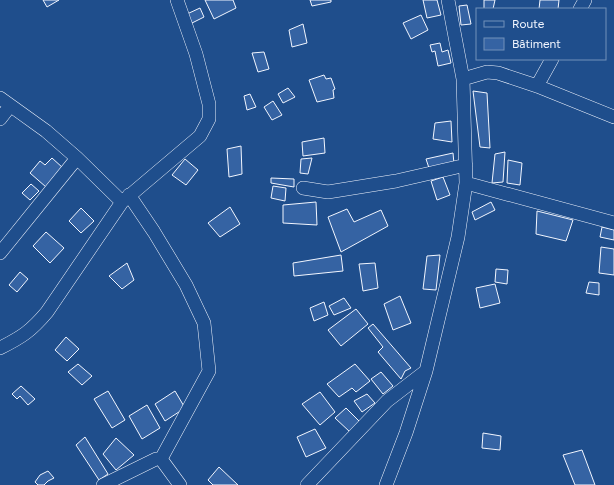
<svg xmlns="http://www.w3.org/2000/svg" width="614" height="485" font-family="Figtree,sans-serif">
<rect width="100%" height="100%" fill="#1f4e8c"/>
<path fill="#3563a3" stroke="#f2f6ff" d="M 43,0 L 59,0 L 47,7 Z
M 205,0 L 233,0 L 236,8 L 214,19 Z
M 310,0 L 331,0 L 331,2 L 312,6 Z
M 423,0 L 437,0 L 441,15 L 427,18 Z
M 484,0 L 495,0 L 493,9 L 484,9 Z
M 540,0 L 559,0 L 558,9 L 539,9 Z
M 467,5 L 471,24 L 461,25 L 459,6 Z
M 200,8 L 204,17 L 192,23 L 187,14 Z
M 421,15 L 428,30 L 411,39 L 403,23 Z
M 303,24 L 307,43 L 292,47 L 289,30 Z
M 440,43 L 442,52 L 448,50 L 451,63 L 438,66 L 435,51 L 432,52 L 430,45 Z
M 264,52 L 269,69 L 258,72 L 252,53 Z
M 324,75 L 326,79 L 331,78 L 335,89 L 333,90 L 334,98 L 317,102 L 309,80 Z
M 288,88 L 295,97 L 283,103 L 278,94 Z
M 473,91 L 487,93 L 490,148 L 480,147 Z
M 250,94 L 256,107 L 247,110 L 244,96 Z
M 273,101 L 282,115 L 272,120 L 264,107 Z
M 451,121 L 452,142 L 433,139 L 435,123 Z
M 324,138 L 325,153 L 303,156 L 302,142 Z
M 241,146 L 242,174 L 229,177 L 227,149 Z
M 505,152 L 503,182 L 492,183 L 495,154 Z
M 453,153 L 454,164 L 430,171 L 426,159 Z
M 52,158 L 63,168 L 46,187 L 30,173 L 40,161 L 45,165 Z
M 312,158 L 308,174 L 300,173 L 301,159 Z
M 185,159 L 198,170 L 186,185 L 172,175 Z
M 508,160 L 522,163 L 520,185 L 507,183 Z
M 443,177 L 450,195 L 437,200 L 431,181 Z
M 271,178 L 294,179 L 294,187 L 271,183 Z
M 31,184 L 39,191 L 30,200 L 22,193 Z
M 273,186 L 286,188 L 285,201 L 271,198 Z
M 316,202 L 317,225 L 283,223 L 283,205 Z
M 491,202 L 495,210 L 475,220 L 472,212 Z
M 230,207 L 240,224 L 220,237 L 208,223 Z
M 81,208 L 94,221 L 81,233 L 69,221 Z
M 347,209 L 354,222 L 381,210 L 388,226 L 341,252 L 328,217 Z
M 537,211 L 573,220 L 566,241 L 536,234 Z
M 602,227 L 614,230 L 614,240 L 600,237 Z
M 46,232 L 64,248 L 50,263 L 33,246 Z
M 601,247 L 614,249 L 614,275 L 599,273 Z
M 341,255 L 343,271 L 294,276 L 293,263 Z
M 440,255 L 436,290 L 423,289 L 427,256 Z
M 127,263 L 134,280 L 122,289 L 109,276 Z
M 375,263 L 378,288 L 363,291 L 359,264 Z
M 496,269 L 508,270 L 507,284 L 495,282 Z
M 20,272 L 28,279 L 17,292 L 9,285 Z
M 589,282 L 599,283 L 599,295 L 586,293 Z
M 495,284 L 500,303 L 480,308 L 476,288 Z
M 400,296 L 411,323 L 393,330 L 384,304 Z
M 344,298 L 351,308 L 334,315 L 329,306 Z
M 324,302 L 328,315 L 314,321 L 310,308 Z
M 356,309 L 368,324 L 341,346 L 328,330 Z
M 373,324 L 411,368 L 405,371 L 401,379 L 378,352 L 383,347 L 368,328 Z
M 66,337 L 79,349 L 67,361 L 55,350 Z
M 78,364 L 92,376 L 82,385 L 68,372 Z
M 355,364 L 370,381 L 356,392 L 352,388 L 339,397 L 327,384 Z
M 381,372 L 393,386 L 383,394 L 371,379 Z
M 21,386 L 35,399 L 28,405 L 20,396 L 17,399 L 12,394 Z
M 108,391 L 125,420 L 112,428 L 94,399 Z
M 175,391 L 185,408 L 165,421 L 155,404 Z
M 320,392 L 335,412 L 320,425 L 302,404 Z
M 367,394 L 375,403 L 362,412 L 354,401 Z
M 147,405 L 160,428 L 142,439 L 129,416 Z
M 346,408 L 360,422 L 350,432 L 335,418 Z
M 315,429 L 326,448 L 306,457 L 297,437 Z
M 483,433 L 501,436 L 500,450 L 482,448 Z
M 85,437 L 108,474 L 99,480 L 76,445 Z
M 116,438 L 134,455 L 116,470 L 103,454 Z
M 582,450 L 595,485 L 575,485 L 563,455 Z
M 219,467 L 238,485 L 213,485 L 208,480 Z
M 48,471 L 54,478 L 48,481 L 44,485 L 38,485 L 35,482 L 40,475 Z"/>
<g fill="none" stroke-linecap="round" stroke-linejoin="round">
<g stroke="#f2f6ff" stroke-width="14">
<path id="minor" d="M 580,9 L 585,0
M 463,79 L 487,72 L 498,73 L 537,86 L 614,117
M 537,86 L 552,59
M 0,98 L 46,131 L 77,158 L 122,202
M 0,119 L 10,106
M 466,183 L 614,223
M 303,188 L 328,192 L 396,181 L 466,165
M 129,195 L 154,232 L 186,285 L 204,323 L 209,371 L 161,459
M 0,253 L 77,158
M 0,348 C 22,337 31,331 47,312 L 122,202 L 200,136 L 209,119 L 209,104 L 196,54 L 177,0
M 103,485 L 156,459 L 161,459 L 180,485
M 307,485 L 387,401 L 426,371
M 386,485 L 406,433 L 426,371 L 458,237 L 466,183 L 463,79 L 448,0"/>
</g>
<use href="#minor" stroke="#1f4e8c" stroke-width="13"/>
</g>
<rect x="476" y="8" width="130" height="52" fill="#1f4e8c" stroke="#7391ba"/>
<rect x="484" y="21" width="20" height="6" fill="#1f4e8c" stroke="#7391ba"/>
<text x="512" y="28" font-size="12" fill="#f2f6ff">Route</text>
<rect x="484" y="38" width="20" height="12" fill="#3563a3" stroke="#7391ba"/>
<text x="512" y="48" font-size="12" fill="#f2f6ff">Bâtiment</text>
</svg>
